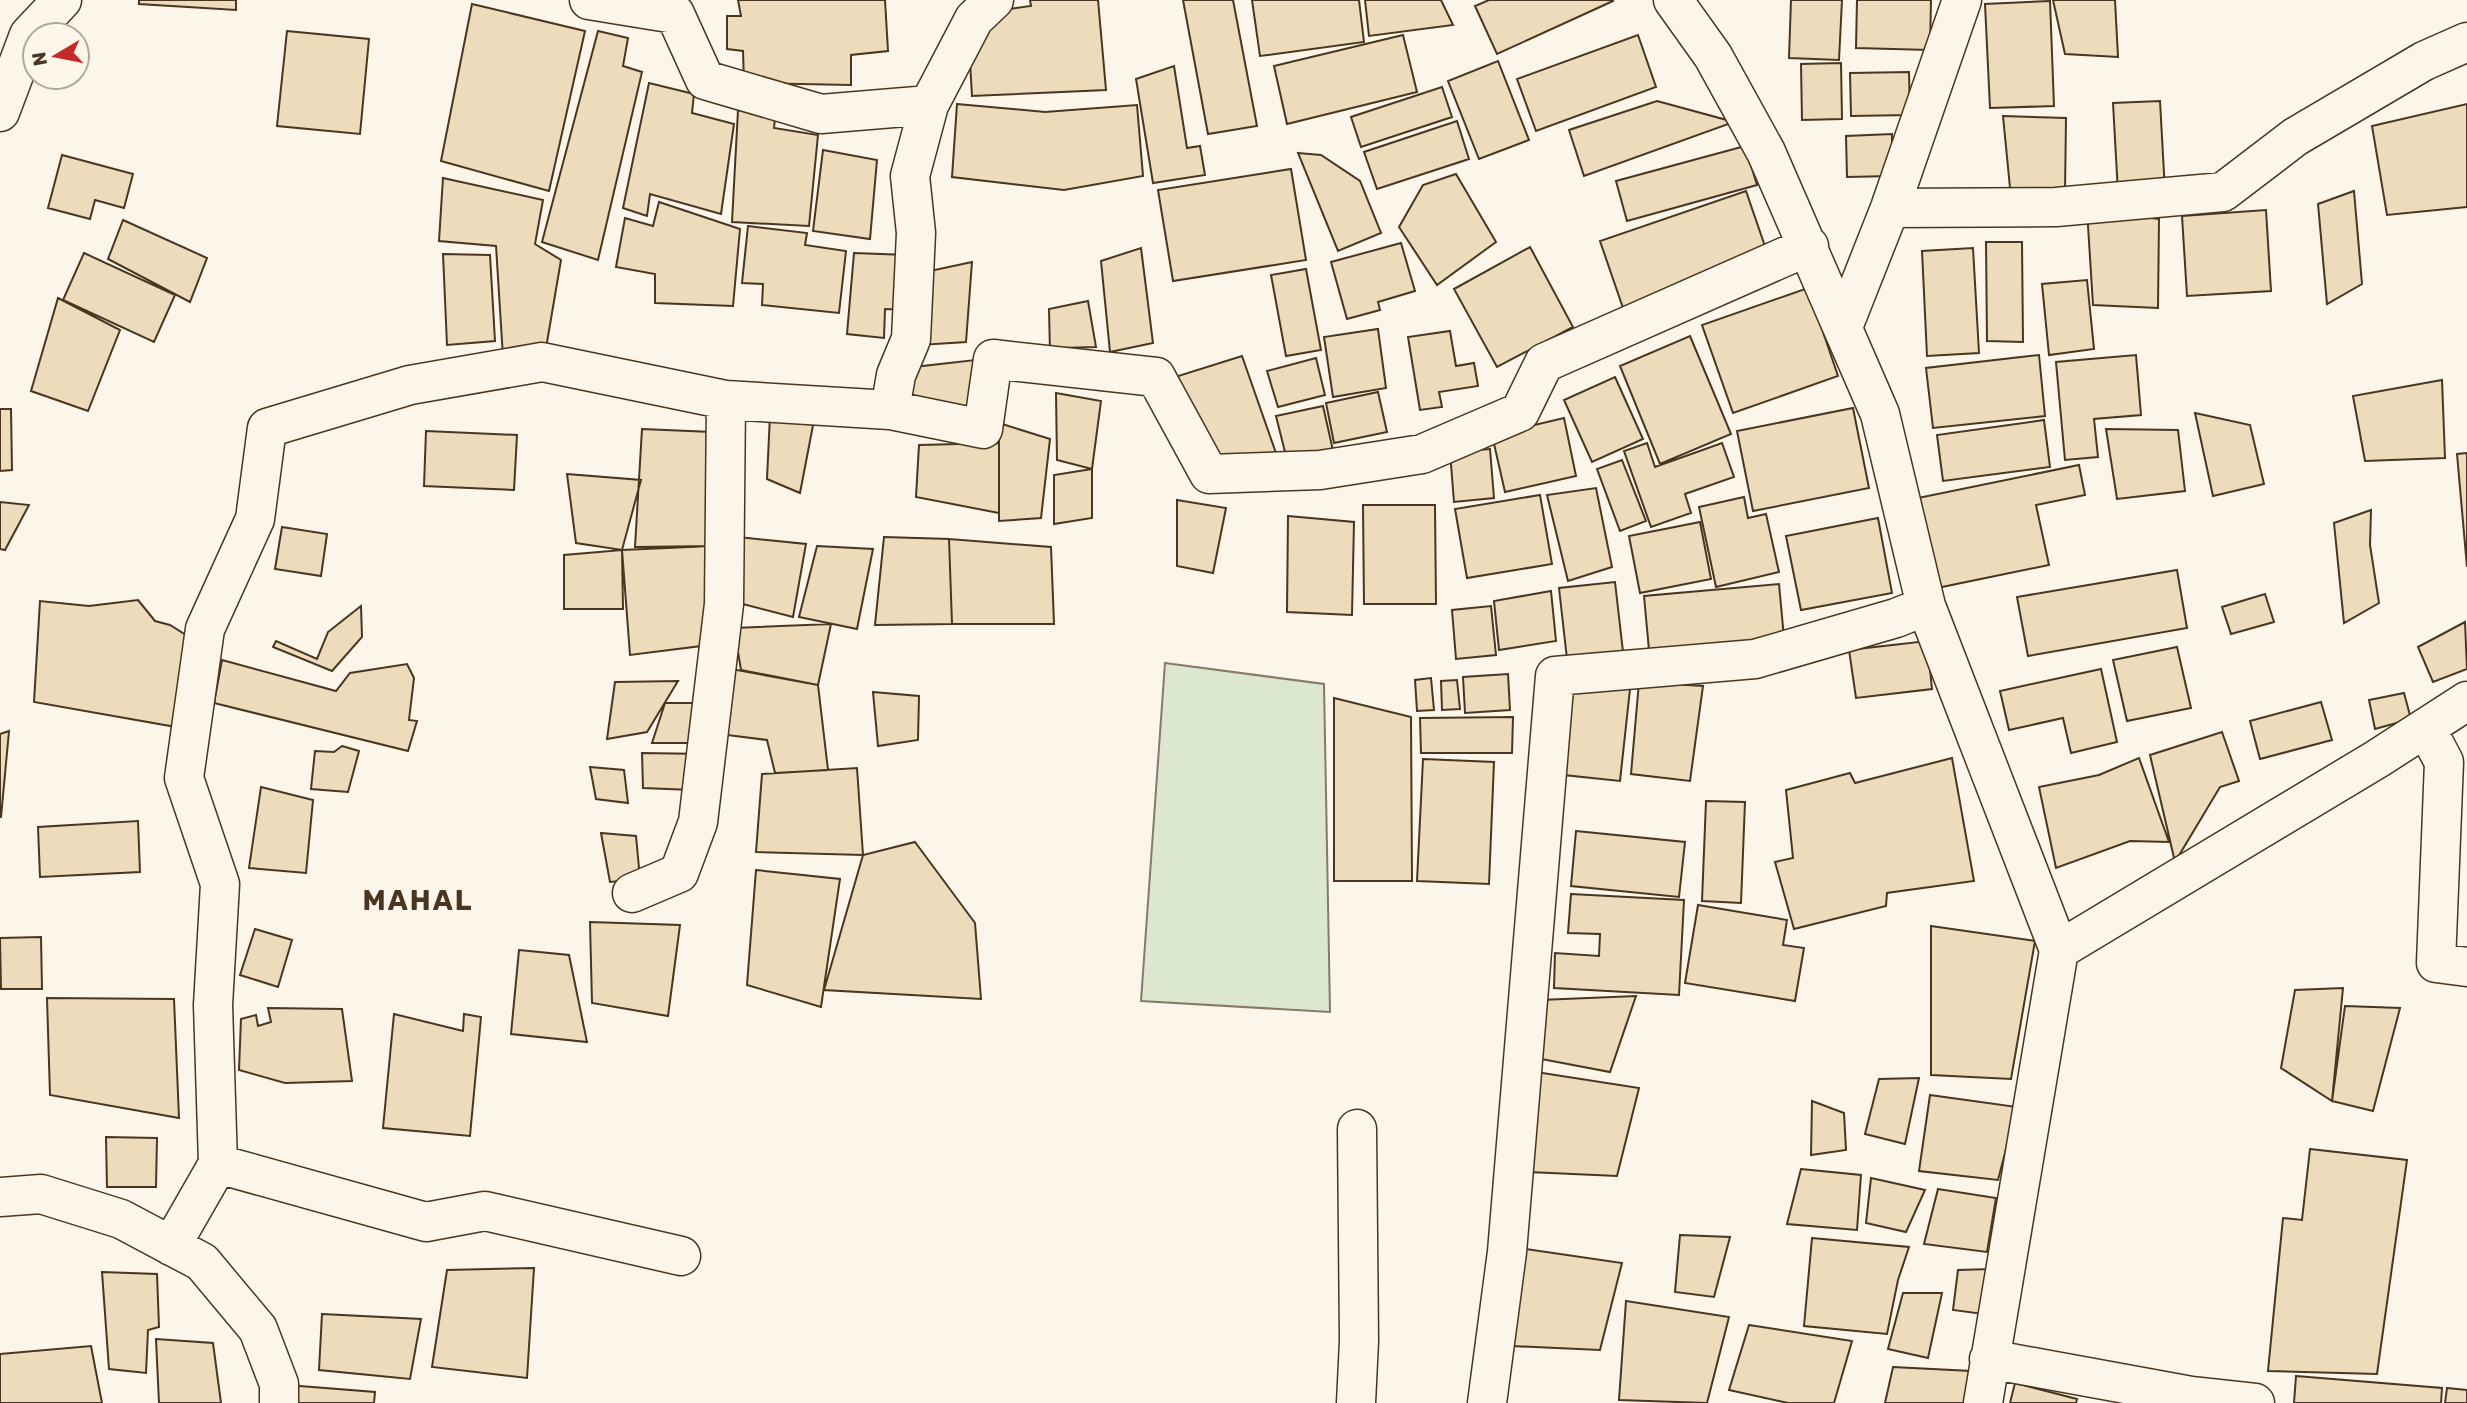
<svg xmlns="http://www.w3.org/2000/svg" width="2467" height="1403" font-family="Rubik,sans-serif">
<rect width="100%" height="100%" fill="#fbf6e9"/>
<path fill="#dce7d0" stroke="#887966" stroke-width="2" d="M 1165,663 L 1324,684 L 1330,1012 L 1141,1001 Z"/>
<path fill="#ecdcbc" stroke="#4a3520" stroke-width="2" d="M 139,0 L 236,0 L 236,10 L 139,4 Z
M 738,0 L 885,0 L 888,51 L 851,55 L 851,85 L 744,83 L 743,51 L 727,49 L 727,16 L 741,16 Z
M 1030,0 L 1098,0 L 1106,90 L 972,96 L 969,45 L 995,11 L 1031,6 Z
M 1183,0 L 1233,0 L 1257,126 L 1208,134 Z
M 1252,0 L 1359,0 L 1364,42 L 1260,56 Z
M 1365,0 L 1441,0 L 1453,25 L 1369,36 Z
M 1489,0 L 1613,0 L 1613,1 L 1497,54 L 1475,6 Z
M 1791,0 L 1842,0 L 1839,60 L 1789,58 Z
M 1857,0 L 1931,0 L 1930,50 L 1856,48 Z
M 2053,0 L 2115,0 L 2118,57 L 2065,54 Z
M 2050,1 L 2054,106 L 1990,108 L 1985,4 Z
M 472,4 L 585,31 L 549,191 L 441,161 Z
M 287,31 L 369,39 L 360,134 L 277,126 Z
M 598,31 L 628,38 L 623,66 L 642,72 L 598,260 L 542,242 Z
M 1403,35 L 1417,92 L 1287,124 L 1274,66 Z
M 1638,35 L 1656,87 L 1536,131 L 1517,79 Z
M 1498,61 L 1529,140 L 1479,159 L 1448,81 Z
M 1841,63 L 1842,119 L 1802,120 L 1801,64 Z
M 1174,66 L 1187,148 L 1200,146 L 1205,175 L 1153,183 L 1136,79 Z
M 1909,72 L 1910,115 L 1851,116 L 1850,73 Z
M 649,83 L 694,94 L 692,113 L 734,124 L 721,214 L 650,194 L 647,216 L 623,208 Z
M 1442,87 L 1452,117 L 1361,147 L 1351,117 Z
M 1657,101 L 1734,122 L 1584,176 L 1569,130 Z
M 2160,101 L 2165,191 L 2118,193 L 2113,103 Z
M 957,104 L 1045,112 L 1137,105 L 1143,176 L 1064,190 L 952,177 Z
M 2467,104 L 2467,207 L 2387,215 L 2372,126 Z
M 738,110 L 775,118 L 774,128 L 818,135 L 809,226 L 732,222 Z
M 2003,116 L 2066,118 L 2065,192 L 2011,198 Z
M 1457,121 L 1469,159 L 1377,189 L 1364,152 Z
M 1892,134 L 1892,176 L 1847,177 L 1846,136 Z
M 1745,146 L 1757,185 L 1627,221 L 1616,181 Z
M 823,150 L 877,160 L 870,239 L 813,231 Z
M 1298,153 L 1321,155 L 1360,181 L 1381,233 L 1338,251 Z
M 62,155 L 133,174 L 124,208 L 95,200 L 90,219 L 48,208 Z
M 1291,169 L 1306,260 L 1173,281 L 1158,190 Z
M 1456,174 L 1496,242 L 1437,285 L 1399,227 L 1423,185 Z
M 443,178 L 543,200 L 535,244 L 561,260 L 545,354 L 503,357 L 496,246 L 439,241 Z
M 1746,191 L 1769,258 L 1623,308 L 1600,241 Z
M 2354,191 L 2362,284 L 2327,304 L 2318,204 Z
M 659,202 L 740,229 L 733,306 L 655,303 L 655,274 L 616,267 L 625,218 L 653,226 Z
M 2087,210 L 2159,219 L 2158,308 L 2093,305 Z
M 2266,210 L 2271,291 L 2187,296 L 2182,216 Z
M 123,220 L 207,258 L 190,302 L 108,259 Z
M 748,226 L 807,233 L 805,245 L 846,251 L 839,313 L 762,305 L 763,284 L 742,283 Z
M 1986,242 L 2022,242 L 2023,342 L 1987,341 Z
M 1401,243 L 1415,291 L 1378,302 L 1380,310 L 1347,319 L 1331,262 Z
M 1530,247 L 1573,327 L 1497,367 L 1454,289 Z
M 1141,248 L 1153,343 L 1110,352 L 1101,261 Z
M 1973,248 L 1979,353 L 1927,356 L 1922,251 Z
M 84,253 L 175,295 L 154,342 L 63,300 Z
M 854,253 L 907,255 L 907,310 L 885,309 L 884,338 L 847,334 Z
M 443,254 L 490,255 L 495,341 L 447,345 Z
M 972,262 L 966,342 L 920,345 L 925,272 Z
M 1306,269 L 1321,350 L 1286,356 L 1271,275 Z
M 2087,280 L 2094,349 L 2049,355 L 2042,284 Z
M 1808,288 L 1838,376 L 1733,413 L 1702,325 Z
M 58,298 L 120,330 L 88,411 L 31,391 Z
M 1088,301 L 1096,347 L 1060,348 L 1050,353 L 1049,309 Z
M 1378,329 L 1386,388 L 1333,397 L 1324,337 Z
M 1450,331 L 1456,366 L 1474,363 L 1478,386 L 1439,392 L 1442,407 L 1420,410 L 1408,337 Z
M 1690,336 L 1731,434 L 1660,464 L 1620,366 Z
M 2039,355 L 2045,416 L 1933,428 L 1926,368 Z
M 2136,355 L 2141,415 L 2094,419 L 2098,457 L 2065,460 L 2056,362 Z
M 1242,356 L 1277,456 L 1224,467 L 1175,377 Z
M 1316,358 L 1325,395 L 1278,407 L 1267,371 Z
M 975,360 L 974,414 L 900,412 L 914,367 Z
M 1615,377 L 1643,439 L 1592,462 L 1564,400 Z
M 2442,380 L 2445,458 L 2365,461 L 2353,396 Z
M 1378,392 L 1387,432 L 1334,443 L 1326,403 Z
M 1056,393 L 1101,401 L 1092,469 L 1057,460 Z
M 1323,406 L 1334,455 L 1288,464 L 1276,416 Z
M 1853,408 L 1869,488 L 1753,511 L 1737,431 Z
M 0,409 L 11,409 L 12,470 L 0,471 Z
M 2195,413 L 2250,425 L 2264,484 L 2213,496 Z
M 770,415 L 814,420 L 800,493 L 767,479 Z
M 1564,418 L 1576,476 L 1505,492 L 1492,435 Z
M 2044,420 L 2050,467 L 1943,481 L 1937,435 Z
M 999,423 L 1050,439 L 1041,518 L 999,521 Z
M 642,429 L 712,432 L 712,546 L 635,547 Z
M 2106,429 L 2178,430 L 2185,491 L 2117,499 Z
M 426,431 L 517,435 L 514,490 L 424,486 Z
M 999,443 L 999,513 L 916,497 L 919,445 Z
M 1647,443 L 1655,467 L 1722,443 L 1734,477 L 1685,494 L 1691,513 L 1651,527 L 1624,451 Z
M 1490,449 L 1494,498 L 1454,502 L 1450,452 Z
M 2467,453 L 2467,567 L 2457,454 Z
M 1622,460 L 1646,521 L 1620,531 L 1597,469 Z
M 2079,465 L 2085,495 L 2036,505 L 2049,565 L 1937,588 L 1918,498 Z
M 1092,469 L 1092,518 L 1054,524 L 1054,475 Z
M 567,474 L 641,480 L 622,550 L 576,543 Z
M 1596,488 L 1612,567 L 1568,581 L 1547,495 Z
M 1540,495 L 1552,564 L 1467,578 L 1455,509 Z
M 1744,497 L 1748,518 L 1766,514 L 1779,572 L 1716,587 L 1699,507 Z
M 1177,500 L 1226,508 L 1213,573 L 1177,566 Z
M 0,502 L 29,505 L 5,550 L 0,549 Z
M 1363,505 L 1435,505 L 1436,604 L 1364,604 Z
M 2371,510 L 2370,545 L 2379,603 L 2344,623 L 2334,523 Z
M 1288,516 L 1354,522 L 1352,615 L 1287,612 Z
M 1878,518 L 1892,593 L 1801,610 L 1786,536 Z
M 1700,522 L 1711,579 L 1640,593 L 1629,536 Z
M 282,527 L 327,534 L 321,576 L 275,569 Z
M 738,537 L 806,544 L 793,617 L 735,602 Z
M 884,537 L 949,539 L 952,624 L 875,625 Z
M 949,539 L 1051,547 L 1054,624 L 952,624 Z
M 712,546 L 709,645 L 630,655 L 622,550 Z
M 817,546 L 873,549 L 857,629 L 799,617 Z
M 622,550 L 623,609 L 564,609 L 564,555 Z
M 2177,570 L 2187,628 L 2028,656 L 2017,597 Z
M 1615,582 L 1623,652 L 1567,659 L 1559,588 Z
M 1779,584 L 1784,638 L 1649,650 L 1644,596 Z
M 1551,591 L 1556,641 L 1499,650 L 1494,601 Z
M 2265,594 L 2274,622 L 2231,634 L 2222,607 Z
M 138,600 L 155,621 L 170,625 L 189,637 L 176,727 L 34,702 L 40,601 L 89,606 Z
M 361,606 L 362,637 L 332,671 L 273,647 L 276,641 L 317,659 L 328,632 Z
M 1491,606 L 1496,655 L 1456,659 L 1452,610 Z
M 2465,622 L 2467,669 L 2433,682 L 2418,647 Z
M 831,624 L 818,685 L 741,670 L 734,628 Z
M 1927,641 L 1932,689 L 1856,698 L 1849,650 Z
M 2177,647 L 2191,708 L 2127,721 L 2113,660 Z
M 222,660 L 336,691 L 350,673 L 407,664 L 414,678 L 409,720 L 417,721 L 408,751 L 214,703 Z
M 726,668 L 818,685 L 828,770 L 775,773 L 767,740 L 719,734 Z
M 2101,669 L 2117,742 L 2071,753 L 2063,718 L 2009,730 L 2000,691 Z
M 1508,674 L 1510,710 L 1465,713 L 1463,677 Z
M 1431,678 L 1434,710 L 1417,711 L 1415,680 Z
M 1457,680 L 1460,709 L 1442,710 L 1441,681 Z
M 678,681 L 647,732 L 607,739 L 615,682 Z
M 1574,682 L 1630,689 L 1620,781 L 1564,775 Z
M 1639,682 L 1703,686 L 1690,781 L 1631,774 Z
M 873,692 L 919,696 L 918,740 L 878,746 Z
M 2404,693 L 2411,719 L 2375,729 L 2369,700 Z
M 1334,698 L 1411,717 L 1412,881 L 1334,881 Z
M 2321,702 L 2332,740 L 2260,759 L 2250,721 Z
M 665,703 L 697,703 L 691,743 L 652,743 Z
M 1513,717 L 1512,753 L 1421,753 L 1420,718 Z
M 9,731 L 1,817 L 0,817 L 0,734 Z
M 2222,732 L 2239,781 L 2220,787 L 2175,862 L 2150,755 Z
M 342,746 L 359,751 L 348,792 L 311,789 L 315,751 L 334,752 Z
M 642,753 L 706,754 L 692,790 L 643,788 Z
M 1952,758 L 1974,881 L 1887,893 L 1886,906 L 1794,929 L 1775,862 L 1793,858 L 1786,790 L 1850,773 L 1855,783 Z
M 2139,758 L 2169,842 L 2130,841 L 2056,868 L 2039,787 L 2099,775 Z
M 1423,759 L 1494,762 L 1489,884 L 1417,881 Z
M 590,767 L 624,770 L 628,803 L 596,799 Z
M 857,768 L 863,855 L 756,852 L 762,774 Z
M 261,787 L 313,800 L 306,873 L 249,868 Z
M 1706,801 L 1745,802 L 1741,903 L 1702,901 Z
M 138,821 L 140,872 L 40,877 L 38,827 Z
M 1576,831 L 1685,842 L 1679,897 L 1571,886 Z
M 601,833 L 636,836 L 640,879 L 610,882 Z
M 915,842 L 975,923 L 981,999 L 824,990 L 863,855 Z
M 756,870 L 840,879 L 821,1007 L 747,985 Z
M 1571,894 L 1684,900 L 1679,995 L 1554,988 L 1555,953 L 1599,956 L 1600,934 L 1568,933 Z
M 1698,905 L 1787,920 L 1783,945 L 1804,948 L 1795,1001 L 1685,983 Z
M 590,922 L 680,925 L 668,1016 L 592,1003 Z
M 1931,926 L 2035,941 L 2011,1079 L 1931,1075 Z
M 255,929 L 292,940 L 278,987 L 240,975 Z
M 41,937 L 42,989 L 1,989 L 0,938 Z
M 519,950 L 569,955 L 587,1042 L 511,1034 Z
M 2343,988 L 2332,1101 L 2281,1068 L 2295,990 Z
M 1636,996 L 1610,1072 L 1536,1058 L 1540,1000 Z
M 47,998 L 174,999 L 179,1118 L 50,1095 Z
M 2345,1006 L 2400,1008 L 2373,1111 L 2332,1101 Z
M 268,1008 L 342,1009 L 352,1081 L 285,1083 L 239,1070 L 241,1019 L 256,1015 L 258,1026 L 271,1022 Z
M 394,1014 L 463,1031 L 464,1014 L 481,1017 L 470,1136 L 383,1128 Z
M 1536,1072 L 1639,1088 L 1617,1176 L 1529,1172 Z
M 1919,1078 L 1905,1144 L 1865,1134 L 1879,1079 Z
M 1930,1095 L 2017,1107 L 1998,1180 L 1919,1171 Z
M 1812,1101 L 1844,1113 L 1846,1150 L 1811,1155 Z
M 106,1137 L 157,1138 L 156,1187 L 107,1187 Z
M 2310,1149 L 2407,1160 L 2377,1374 L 2268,1371 L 2283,1218 L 2302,1220 Z
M 1801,1169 L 1861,1175 L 1857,1230 L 1787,1224 Z
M 1871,1178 L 1925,1190 L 1906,1232 L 1866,1223 Z
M 1938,1189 L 1996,1198 L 1987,1252 L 1924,1244 Z
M 1680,1235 L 1730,1237 L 1714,1297 L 1675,1292 Z
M 1812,1238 L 1909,1247 L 1898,1280 L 1887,1334 L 1804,1326 Z
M 1519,1248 L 1622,1263 L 1600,1350 L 1512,1346 Z
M 534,1268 L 527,1378 L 432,1367 L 447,1270 Z
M 1992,1269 L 1983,1314 L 1953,1310 L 1958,1270 Z
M 102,1272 L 157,1274 L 159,1327 L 148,1330 L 146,1373 L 109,1369 Z
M 1903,1293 L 1942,1293 L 1928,1358 L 1888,1349 Z
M 1626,1301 L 1729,1317 L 1707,1403 L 1619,1400 Z
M 322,1314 L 421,1319 L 410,1379 L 319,1370 Z
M 1749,1325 L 1852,1341 L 1834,1403 L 1788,1403 L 1729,1390 Z
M 156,1339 L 213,1343 L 221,1403 L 159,1403 Z
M 91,1346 L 102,1403 L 0,1403 L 0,1354 Z
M 1893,1367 L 1971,1371 L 1966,1403 L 1885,1403 Z
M 2296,1376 L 2442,1388 L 2441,1403 L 2294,1403 Z
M 2015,1383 L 2077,1399 L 2076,1403 L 2010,1403 Z
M 287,1385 L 375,1392 L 374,1403 L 287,1403 Z
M 2447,1388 L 2467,1390 L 2467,1403 L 2445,1403 Z"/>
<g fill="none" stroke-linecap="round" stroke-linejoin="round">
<g stroke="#4a3520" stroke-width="41">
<path id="street" d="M 589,0 L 675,14 L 705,80 L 821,114 L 929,105 L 974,19 L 994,0
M 1673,0 L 1713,56 L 1766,152 L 1880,414 L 1926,606 L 2059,950 L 1983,1403
M 0,112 L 29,35 L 62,0
M 1890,208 L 2056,207 L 2223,192 L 2295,137 L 2424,61 L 2467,42
M 1843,327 L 1890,208 L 1962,0
M 890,410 L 896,375 L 911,339 L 916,233 L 910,176 L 929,105
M 2426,728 L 2444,762 L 2436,963 L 2467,967
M 632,893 L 679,873 L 698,822 L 724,604 L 726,400
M 2059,950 L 2377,759 L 2467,701
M 218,1164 L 426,1222 L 485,1211 L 681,1256
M 0,1197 L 41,1194 L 121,1219 L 202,1262 L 258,1329 L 279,1384 L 279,1403
M 171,1246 L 218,1164 L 213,1005 L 220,884 L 184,778 L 205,629 L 255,519 L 267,428 L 410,385 L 542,362 L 726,400 L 890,410 L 983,429 L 993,359 L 1156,377 L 1209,474 L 1320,470 L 1422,454 L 1520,412 L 1544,363 L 1809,246
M 1989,1359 L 2191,1396 L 2255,1403
M 1356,1403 L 1359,1341 L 1357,1129
M 1487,1403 L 1507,1252 L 1555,676 L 1755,659 L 1896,618 L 1926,606"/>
</g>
<use href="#street" stroke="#fbf6e9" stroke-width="38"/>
</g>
<g text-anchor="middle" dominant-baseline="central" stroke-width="5" stroke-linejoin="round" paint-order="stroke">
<g font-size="28" font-weight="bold" letter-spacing="2" fill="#4a3520" stroke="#fbf6e9">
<text x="418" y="900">MAHAL</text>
</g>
</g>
<g transform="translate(56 56) rotate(260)"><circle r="33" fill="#fbf6e9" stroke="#b4a999" stroke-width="2"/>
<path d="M0-5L12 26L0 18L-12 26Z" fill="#c62828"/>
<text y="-10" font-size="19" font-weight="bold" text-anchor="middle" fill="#4a3520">N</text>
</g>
</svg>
